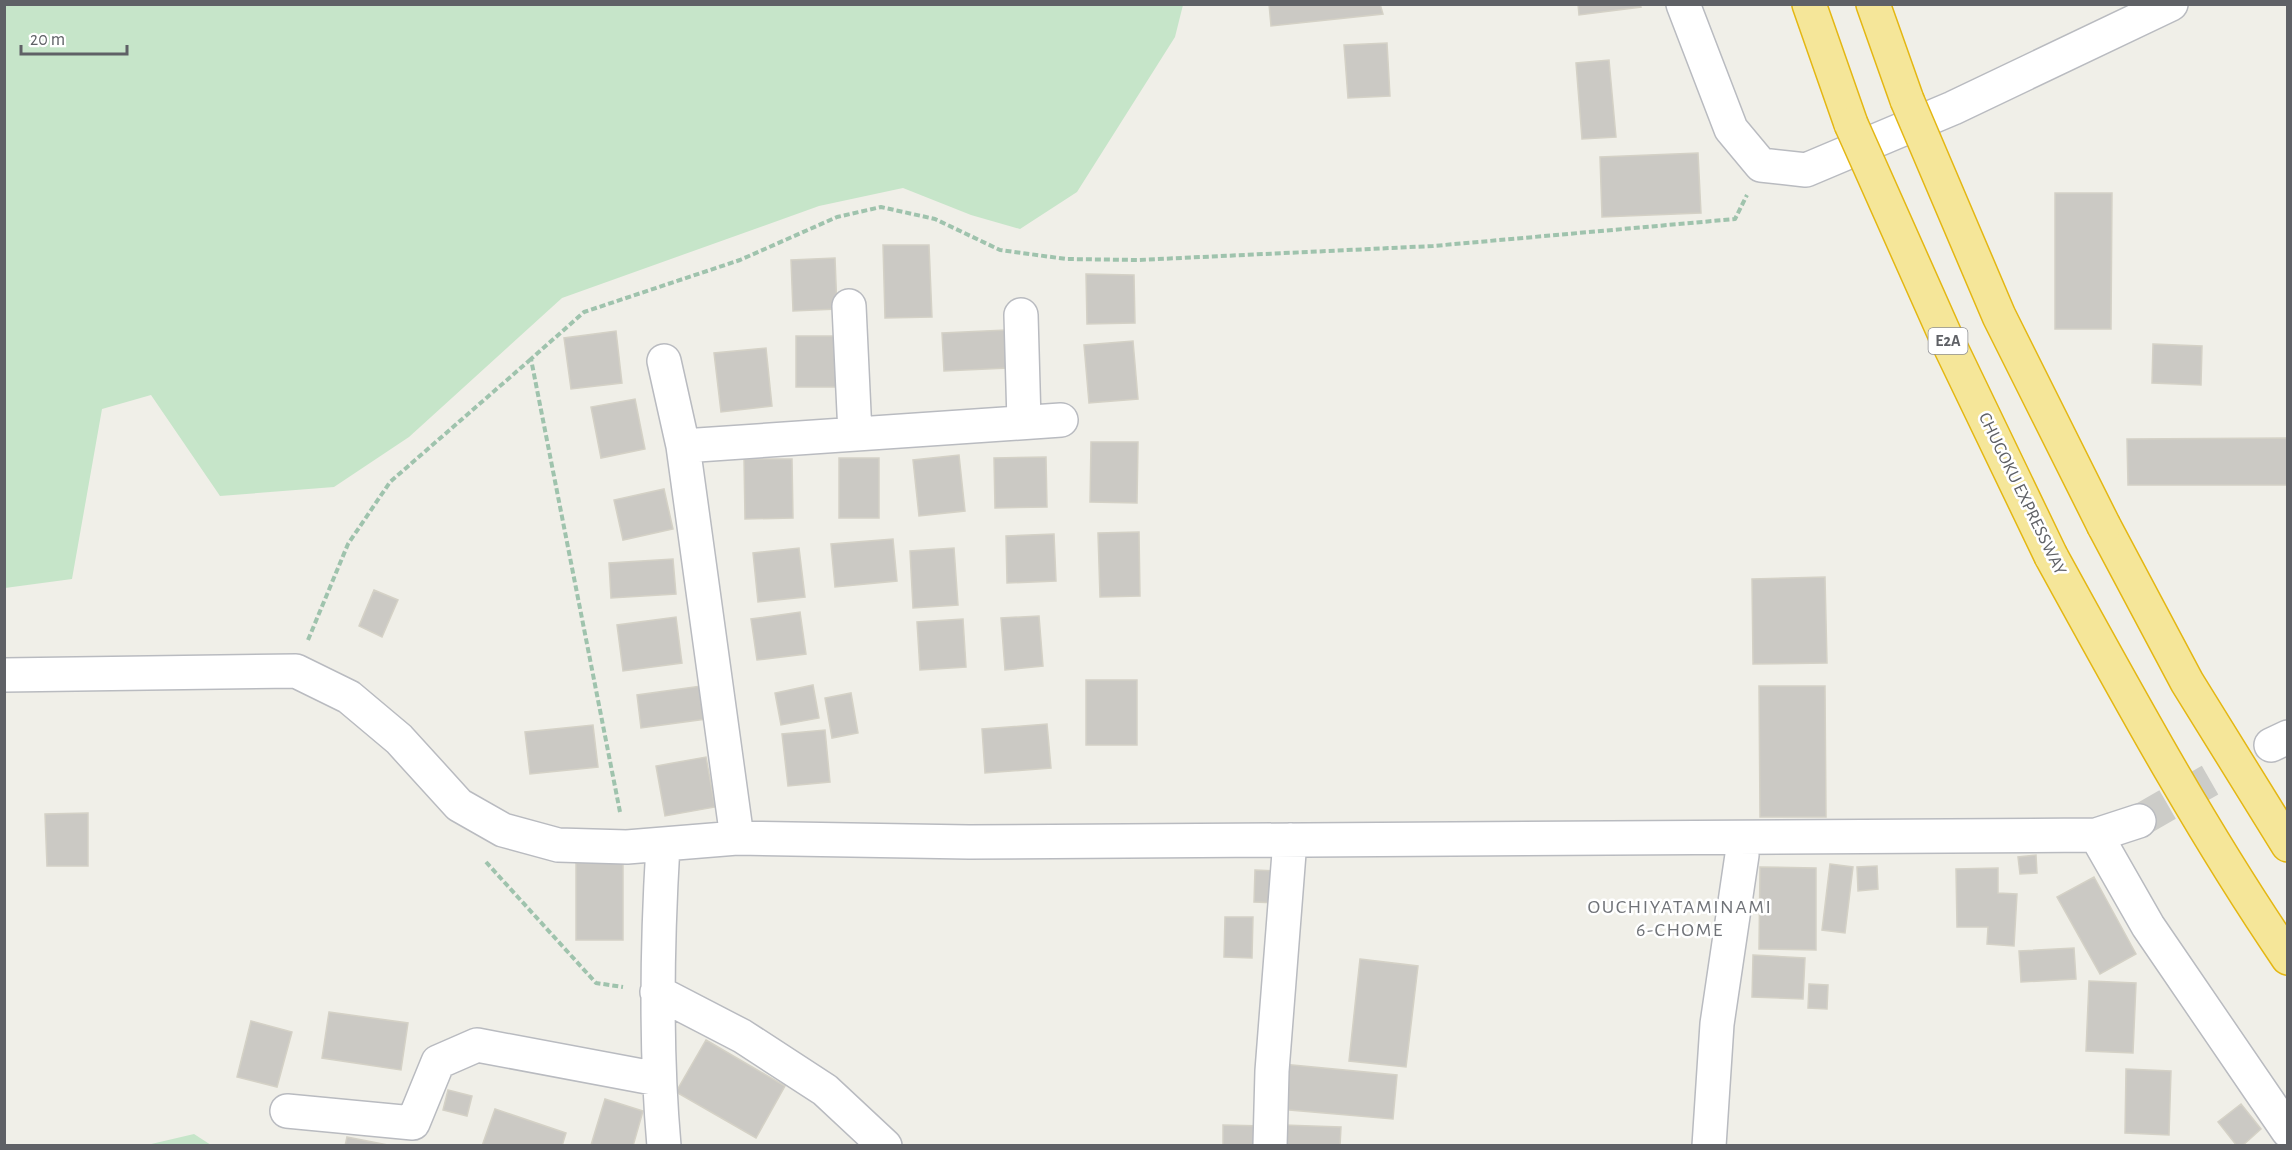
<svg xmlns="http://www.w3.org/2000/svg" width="2292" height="1150" font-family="'Alegreya Sans',sans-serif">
<rect width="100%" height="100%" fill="#f0efe8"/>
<path fill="#c6e5c9" d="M 4,5 L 5,4 L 1183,5 L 1175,37 L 1077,192 L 1020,229 L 971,215 L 903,188 L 819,206 L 562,298 L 409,437 L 334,487 L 220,496 L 151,395 L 102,409 L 72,579 L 5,588 Z
M 194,1134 L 211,1145 L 147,1145 Z"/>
<path fill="#cbc9c4" stroke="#d4d1c6" stroke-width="1.5" d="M 1269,4 L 1380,4 L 1383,14 L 1271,26 Z
M 1578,4 L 1640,4 L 1641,7 L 1579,15 Z
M 1387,43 L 1390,96 L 1348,98 L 1344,45 Z
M 1609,60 L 1616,137 L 1582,139 L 1576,63 Z
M 1698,153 L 1701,213 L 1602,217 L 1600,157 Z
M 2055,193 L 2112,193 L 2111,329 L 2055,329 Z
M 883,245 L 929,245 L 932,317 L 885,318 Z
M 835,258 L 837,309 L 793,311 L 791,260 Z
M 1086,274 L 1134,275 L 1135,323 L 1087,324 Z
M 1006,330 L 1008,368 L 944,371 L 942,333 Z
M 616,331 L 622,383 L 571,389 L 564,338 Z
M 796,336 L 839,336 L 839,387 L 796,387 Z
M 1133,341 L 1138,399 L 1089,403 L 1084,345 Z
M 2153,344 L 2202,346 L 2201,385 L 2152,383 Z
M 766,348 L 772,406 L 721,412 L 714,353 Z
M 635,399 L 645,449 L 601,458 L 591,407 Z
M 2288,438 L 2288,485 L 2128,485 L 2127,439 Z
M 1091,442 L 1138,442 L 1137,503 L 1090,502 Z
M 959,455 L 965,511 L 919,516 L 913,460 Z
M 1046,457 L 1047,507 L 995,508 L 994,458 Z
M 839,458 L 879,458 L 879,518 L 839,518 Z
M 744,459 L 792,459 L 793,518 L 745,519 Z
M 664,489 L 673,529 L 623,540 L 614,500 Z
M 1139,532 L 1140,596 L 1100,597 L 1098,533 Z
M 1054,534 L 1056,581 L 1007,583 L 1006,536 Z
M 893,539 L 897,581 L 835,587 L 831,544 Z
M 799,548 L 805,597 L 758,602 L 753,553 Z
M 954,548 L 958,605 L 913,608 L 910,551 Z
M 673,559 L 676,594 L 611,598 L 609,563 Z
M 1825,577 L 1827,663 L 1753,664 L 1752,579 Z
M 374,590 L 398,600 L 382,637 L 359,626 Z
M 800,612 L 806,654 L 757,660 L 751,619 Z
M 1039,616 L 1043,666 L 1005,670 L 1001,618 Z
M 676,617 L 682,663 L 623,671 L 617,625 Z
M 963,619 L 966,667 L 920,670 L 917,622 Z
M 1086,680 L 1137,680 L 1137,745 L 1086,745 Z
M 813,685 L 819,718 L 781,725 L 775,693 Z
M 701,686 L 706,719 L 641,728 L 637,695 Z
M 1759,686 L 1825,686 L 1826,817 L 1760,817 Z
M 851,693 L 858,733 L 832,738 L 825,698 Z
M 1047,724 L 1051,768 L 985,773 L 982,729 Z
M 593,725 L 598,767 L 530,774 L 525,732 Z
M 825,730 L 830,782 L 788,786 L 782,734 Z
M 706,757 L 715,807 L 665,816 L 656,766 Z
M 88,813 L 88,866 L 47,866 L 45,814 Z
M 2036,855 L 2037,873 L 2020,874 L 2018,857 Z
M 576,863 L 623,863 L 623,940 L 576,940 Z
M 1830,864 L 1853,867 L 1845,933 L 1822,930 Z
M 1877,866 L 1878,889 L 1858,891 L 1857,867 Z
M 1760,867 L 1816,868 L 1816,950 L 1759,949 Z
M 1998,868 L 1998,893 L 2017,894 L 2014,946 L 1987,944 L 1988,927 L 1957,927 L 1956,869 Z
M 1255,870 L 1281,871 L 1280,903 L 1254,902 Z
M 2094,877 L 2136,954 L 2100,974 L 2057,897 Z
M 1225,917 L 1253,917 L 1252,958 L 1224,957 Z
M 2074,948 L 2076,979 L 2021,982 L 2019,951 Z
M 1753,955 L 1805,958 L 1803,999 L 1752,997 Z
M 1360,959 L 1418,966 L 1406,1067 L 1349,1061 Z
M 2089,981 L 2136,983 L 2133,1053 L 2086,1051 Z
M 1809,984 L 1828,985 L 1827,1009 L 1808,1008 Z
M 329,1012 L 408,1023 L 401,1070 L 322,1058 Z
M 251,1021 L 292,1032 L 277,1087 L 237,1077 Z
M 706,1040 L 785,1086 L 756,1138 L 676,1092 Z
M 1282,1064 L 1397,1075 L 1393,1119 L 1278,1109 Z
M 2126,1069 L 2171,1071 L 2169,1135 L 2125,1133 Z
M 448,1090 L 472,1096 L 467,1116 L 443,1110 Z
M 605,1099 L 643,1111 L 633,1146 L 591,1145 Z
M 2241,1104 L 2261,1129 L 2242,1146 L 2237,1146 L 2218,1122 Z
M 495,1109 L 566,1133 L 562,1146 L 482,1146 Z
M 1223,1125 L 1264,1126 L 1263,1146 L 1223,1146 Z
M 1283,1125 L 1341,1127 L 1340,1146 L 1283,1146 Z
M 347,1137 L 393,1146 L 345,1146 Z"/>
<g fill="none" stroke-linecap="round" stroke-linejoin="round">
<path stroke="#ccccc8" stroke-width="33" stroke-dasharray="33 16" stroke-linecap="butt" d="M 2139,821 L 2271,745"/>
<g stroke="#b9bbc0" stroke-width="36">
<path id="street" d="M 1683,4 L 1731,129 L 1761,165 L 1806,170 L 1953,108 L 2171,4
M 849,306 L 855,434
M 1021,315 L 1024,422
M 664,361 L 683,446
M 4,675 L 296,671 L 349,697 L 399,739 L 459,805 L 503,830 L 558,845 L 627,847 L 737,838 L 969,842 L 2096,835 L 2139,821
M 2271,745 L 2288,737
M 2096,835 L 2148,926 L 2288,1131
M 737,838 L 683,446 L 1061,420
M 663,845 C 657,945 655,1045 664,1146
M 657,992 L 742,1036 L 825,1090 L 885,1146
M 287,1111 L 413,1123 L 438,1062 L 477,1045 L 658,1079
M 1270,1146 L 1272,1071 L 1290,840
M 1709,1146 L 1717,1024 L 1742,855 L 1741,838"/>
</g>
<g stroke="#e4b713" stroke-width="36">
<path id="highway" d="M 1809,4 L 1851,124
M 1873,4 L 1907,100
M 2104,526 L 2187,682 L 2288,845
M 2051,556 C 2126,692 2200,829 2288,958"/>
</g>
<path stroke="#9fc3ad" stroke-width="4" stroke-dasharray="6 3" stroke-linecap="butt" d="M 308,640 L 348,544 L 390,482 L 531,359
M 620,812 L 531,359 L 584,312 L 740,260 L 837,217 L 881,207 L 935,219 L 1000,250 L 1066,259 L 1138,260 L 1433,246 L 1735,219 L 1747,195
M 486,862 L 596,983 L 623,987"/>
<use href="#street" stroke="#fff" stroke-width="33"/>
<use href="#highway" stroke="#f5e699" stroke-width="33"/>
<g stroke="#e4b713" stroke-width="36" stroke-linecap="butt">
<path id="highway-bridge" d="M 1907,100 L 1999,316 L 2104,526
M 1851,124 L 1949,344 L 2051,556"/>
</g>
<use href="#highway-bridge" stroke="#f5e699" stroke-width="33"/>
</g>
<g text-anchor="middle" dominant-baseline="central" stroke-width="5" stroke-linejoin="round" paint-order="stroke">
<rect fill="#fff" stroke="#8f9094" stroke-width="1.5" x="1928.5" y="328" width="39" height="26" rx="4.5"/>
<g font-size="16" font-weight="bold" fill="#5f6166">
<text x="1948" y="341">E2A</text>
</g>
<g font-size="18" fill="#5f6166" stroke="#fff">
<text transform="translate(2022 494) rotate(64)">CHUGOKU EXPRESSWAY</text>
</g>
<g font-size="20" letter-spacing="1.5" fill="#707378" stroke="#fff">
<text x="1680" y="907">OUCHIYATAMINAMI<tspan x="1680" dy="23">6-CHOME</tspan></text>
</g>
</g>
<rect width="2292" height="1150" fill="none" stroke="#5f6166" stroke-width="12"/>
<path d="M21 45v9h106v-9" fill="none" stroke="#5f6166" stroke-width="3"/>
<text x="30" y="45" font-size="18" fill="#5f6166" stroke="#ffffff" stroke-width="4.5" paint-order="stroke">20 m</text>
</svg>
